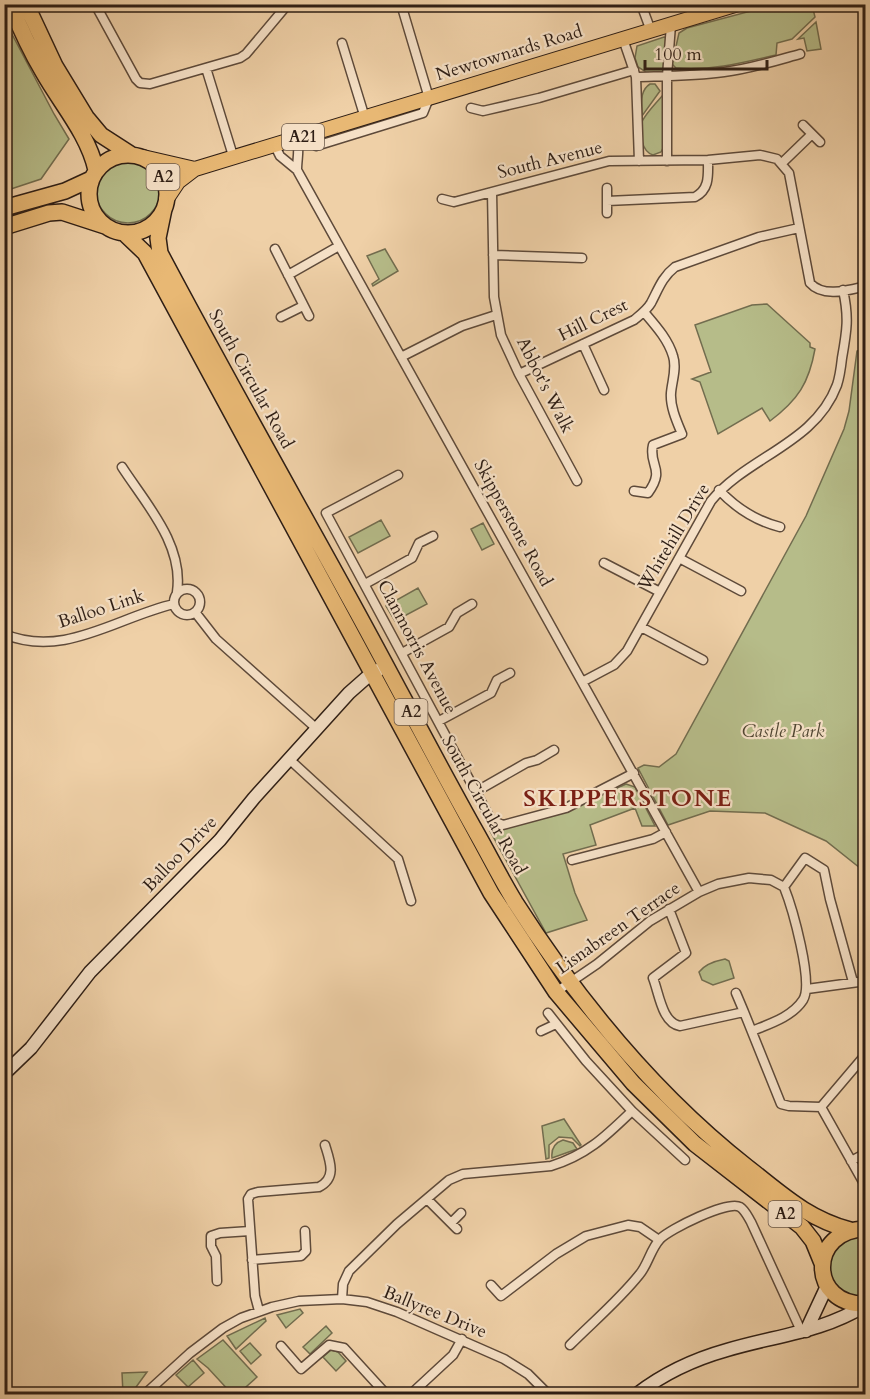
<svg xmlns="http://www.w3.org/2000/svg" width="870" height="1399" font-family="Cardo,serif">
<rect width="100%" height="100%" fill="#efd0a7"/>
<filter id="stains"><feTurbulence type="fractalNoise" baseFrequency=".00333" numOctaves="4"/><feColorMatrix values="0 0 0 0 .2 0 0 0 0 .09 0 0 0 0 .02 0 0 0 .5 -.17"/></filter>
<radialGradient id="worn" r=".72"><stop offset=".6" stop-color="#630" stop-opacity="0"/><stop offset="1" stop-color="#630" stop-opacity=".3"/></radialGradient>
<path fill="#b6bc89" stroke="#726d4f" stroke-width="1.5" d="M 773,5 L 812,5 L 815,17 L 792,39 L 777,43 L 776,55 C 742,63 711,71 676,68 L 672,64 L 679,33 L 687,28 Z
M 4,19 L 54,114 L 69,139 L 41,179 L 5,191 Z
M 816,22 L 821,49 L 807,51 L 804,38 L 798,39 Z
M 664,37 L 667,38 L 663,74 L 646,72 L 638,67 L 635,58 L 637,46 Z
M 650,84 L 655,84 L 660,91 L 642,116 C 642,104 639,91 650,84 Z
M 663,95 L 664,146 L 661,152 L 653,155 C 642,152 638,132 642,122 C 645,114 658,101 663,95 Z
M96 191a32 32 0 1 1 64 0a32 32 0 1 1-64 0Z
M 385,249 L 398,271 L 373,286 L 372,284 L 379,279 L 367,256 Z
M 767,304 L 810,343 L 810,347 L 815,349 C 809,383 798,400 770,421 L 762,408 L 718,434 L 700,382 L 692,379 L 711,372 L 695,325 L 752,305 Z
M 865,348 L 865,872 L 826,841 L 765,813 L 710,811 L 668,825 L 638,768 L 644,765 L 659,767 L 676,754 L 806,516 L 844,429 L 849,411 L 857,351 Z
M 381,520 L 390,536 L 358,553 L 349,537 Z
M 483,523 L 494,544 L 482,550 L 471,529 Z
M 418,588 L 427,604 L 395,621 L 386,606 Z
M 626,784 L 635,787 L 655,826 L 642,826 L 635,808 L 590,825 L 596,845 L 563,854 L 575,893 L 587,920 L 546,933 L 490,831 L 568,811 Z
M 725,959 L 729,961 L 734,978 L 713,985 L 702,980 L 699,972 C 705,964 715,961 725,959 Z
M 564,1119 L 581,1145 L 580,1146 L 572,1138 L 559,1137 L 549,1145 L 549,1158 L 546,1159 L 542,1126 Z
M 563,1140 L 573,1143 L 577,1149 L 552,1158 C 551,1149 554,1143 563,1140 Z
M 855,1235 L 865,1235 L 865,1297 C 849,1296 832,1290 829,1271 C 828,1264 833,1254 835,1247 Z
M 300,1309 L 303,1313 L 286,1328 L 277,1315 Z
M 265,1318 L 266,1321 L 236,1349 L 227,1336 Z
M 326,1326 L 332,1333 L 310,1354 L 303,1347 Z
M 223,1340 L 257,1377 L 238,1394 L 232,1394 L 208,1368 L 197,1359 Z
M 250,1343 L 261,1355 L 251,1364 L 240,1351 Z
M 331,1350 L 338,1352 L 346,1361 L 336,1371 L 323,1357 Z
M 193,1360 L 204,1373 L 188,1387 L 176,1375 Z
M 147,1372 L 131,1394 L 123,1394 L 122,1373 Z"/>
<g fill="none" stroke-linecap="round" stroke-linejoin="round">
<g stroke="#5e4a3a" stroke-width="11">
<path id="street" d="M 95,4 L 136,79 L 140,83 L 150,84 L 240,58 L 246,54 L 288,4
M 641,4 L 651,31
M 623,39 L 636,77 L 639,161
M 342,43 L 365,118
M 206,68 L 234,159
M 636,77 C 665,76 695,76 724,72 C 750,69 775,61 800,54
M 471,108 L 483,111 L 539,98 L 634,70
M 803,125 L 820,142
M 297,139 C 300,149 297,159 297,170
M 275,146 L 280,156 L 297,170 L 699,892
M 316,146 L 423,113 L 429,98 L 401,4
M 667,161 L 667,76 L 671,25
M 782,163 L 812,134
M 492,192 L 494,297 L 501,335 L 519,374 L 577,481
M 442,199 L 454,202 L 609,161 L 708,160 L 760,155 L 777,159 L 789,173 L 810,283 C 823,298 849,290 866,286
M 607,201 L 695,197 C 710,189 708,175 708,160
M 607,213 L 607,188
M 275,249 L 309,316
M 493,255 L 582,258
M 288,275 L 339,246
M 281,317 L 303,306
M 583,344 L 604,390
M 401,357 L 462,326 L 496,315
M 519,374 L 634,320 C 640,315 647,310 651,303 C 658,290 662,277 675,267 L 759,237 L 799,228
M 122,467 C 146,504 184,545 177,592
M 398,475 L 326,513 L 491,820 L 503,825 L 566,808 L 634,773
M 719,490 C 736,508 756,521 780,527
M 634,491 L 648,493 C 666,468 648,466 653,445 L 682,434 C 677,422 670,407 671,393 C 672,381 677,368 673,356 C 668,339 655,325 644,312
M 679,558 L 741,591
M 604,563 L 660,592
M 365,584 L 412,558 L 419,543 L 433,536
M174 602a13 13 0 1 1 26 0a13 13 0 1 1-26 0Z
M 195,612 L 216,639 L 317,729
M 641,627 L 703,660
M 4,634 C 64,659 117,617 174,604
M 402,653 L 449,627 L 457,613 L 472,604
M 582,682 L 614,665 L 627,651 L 711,501 C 748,456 815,444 837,385 C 840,376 841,367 842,358 C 847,330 849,317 843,290
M 439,721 L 491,693 L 497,680 L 510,673
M 289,759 L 398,859 L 411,901
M 477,791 L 526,763 L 537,760 L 554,750
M 572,860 L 653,839 L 666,832
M 784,887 L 805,858 L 824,870 L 830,899 L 853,982
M 669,909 L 686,953 L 653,978 C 659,993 662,1023 680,1026 L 744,1012 L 781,1104 L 789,1106 L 821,1107
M 807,989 L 866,981
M 556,992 L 597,964 L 650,921 L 699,892 L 718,884 L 749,878 L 771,880 L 784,887 C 792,907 814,983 803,1000 C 792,1017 769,1024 752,1031
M 736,993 L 744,1012
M 548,1013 L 586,1061 L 632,1111
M 541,1031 L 556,1024
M 866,1054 L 821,1107 L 866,1187
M 851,1161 L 866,1153
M 427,1199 L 457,1229
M 451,1223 L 461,1213
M 252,1260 L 301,1256 L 306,1251 L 305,1231
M 217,1281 L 216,1256 L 211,1246 L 211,1236 L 220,1233 L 250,1231
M 491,1285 L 501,1296 L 556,1254 L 586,1236 L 628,1225 L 640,1227 L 659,1240
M 342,1299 L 343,1284 L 349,1271 L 397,1224 L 449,1180 L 463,1174 L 551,1166 C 587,1155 606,1136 632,1111 L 685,1160
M 259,1311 L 255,1296 L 248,1199 L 251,1194 L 258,1192 L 319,1187 C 337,1178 330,1161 325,1145
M 570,1345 C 593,1322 619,1300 639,1275 C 648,1265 650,1250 660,1239 C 670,1229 728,1200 740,1207 C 745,1210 748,1217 751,1222 L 802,1333
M 281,1346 L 301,1369 L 329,1345 L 344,1348 L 386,1394
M 145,1394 L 190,1353 L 223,1328 L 241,1318 L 272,1307 L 299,1301 L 342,1299 L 367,1302 L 397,1312 L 504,1359 L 528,1374 L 548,1394
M 411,1394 L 453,1355 L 462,1339"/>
</g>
<g stroke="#2e1e15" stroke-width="15">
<path id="secondary" d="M 4,1074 L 31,1048 L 90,972 L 220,840 L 254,798 L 349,693 L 366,678 L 380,669
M 806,1331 L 827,1286
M 637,1394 C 663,1374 695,1359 727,1350 C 777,1335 820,1333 866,1305"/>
</g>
<g stroke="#2e1e15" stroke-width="16">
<path id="primary" d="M 143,157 L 195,169
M 166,200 L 178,182 L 195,169 L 738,4"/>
</g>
<g stroke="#2e1e15" stroke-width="18">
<path id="highway" d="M 10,4 C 20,28 30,50 43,72 C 61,104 88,134 96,170
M 26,4 L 55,66 L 86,117 L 101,135 L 132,155
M89 194a39 39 0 1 1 78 0a39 39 0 1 1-78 0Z
M 4,208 L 65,191 L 91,179
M 164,209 L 158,238 L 160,253 C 224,374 291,492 357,612 C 397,685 435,759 476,832 C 489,855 501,879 515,902 C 579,1002 653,1093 747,1167 C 782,1194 806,1218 850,1230
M 4,227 L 49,213 L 62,212 L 105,226
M 124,233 L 145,253 L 491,893 L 556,992 L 633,1083 L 695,1144 L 802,1227 L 813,1241 L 822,1263
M 866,1229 C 808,1229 808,1306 866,1304"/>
</g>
<use href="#street" stroke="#f5e0c6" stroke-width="8"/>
<use href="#secondary" stroke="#f5e0c6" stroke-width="12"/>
<use href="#primary" stroke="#e8b874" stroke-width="14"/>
<use href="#highway" stroke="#e8b874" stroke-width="15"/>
</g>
<g text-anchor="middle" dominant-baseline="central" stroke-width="4.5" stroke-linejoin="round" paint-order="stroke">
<g fill="#f5e0c6" stroke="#6a584a" stroke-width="1.5">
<rect x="282" y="124" width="42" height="26" rx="4.5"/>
<rect x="146.5" y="164" width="33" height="26" rx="4.5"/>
<rect x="394.5" y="699" width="33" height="26" rx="4.5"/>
<rect x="768.5" y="1201" width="33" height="26" rx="4.5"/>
</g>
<g font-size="16" font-weight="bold" fill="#2e1e15">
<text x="303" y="137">A21</text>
<text x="163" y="177">A2</text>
<text x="411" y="712">A2</text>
<text x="785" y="1214">A2</text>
</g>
<g font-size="18" fill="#2e1e15" stroke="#f5e0c6">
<text transform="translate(509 53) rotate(-17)">Newtownards Road</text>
<text transform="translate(550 160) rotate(-14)">South Avenue</text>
<text transform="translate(593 320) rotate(-26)">Hill Crest</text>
<text transform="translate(251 379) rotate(61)">South Circular Road</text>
<text transform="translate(545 385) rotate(63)">Abbot's Walk</text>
<text transform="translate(513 523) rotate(61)">Skipperstone Road</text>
<text transform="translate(674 537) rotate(-59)">Whitehill Drive</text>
<text transform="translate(101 609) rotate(-18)">Balloo Link</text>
<text transform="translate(417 647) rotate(62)">Clanmorris Avenue</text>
<text transform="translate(484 805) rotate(61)">South Circular Road</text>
<text transform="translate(180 854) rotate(-46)">Balloo Drive</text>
<text transform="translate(618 928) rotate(-35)">Lisnabreen Terrace</text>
<text transform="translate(435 1312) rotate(22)">Ballyree Drive</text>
</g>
<g font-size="18" font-style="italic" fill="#504632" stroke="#f5e0c6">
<text x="783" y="731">Castle Park</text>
</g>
<g font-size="24" font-weight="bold" letter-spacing="1.5" fill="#7a1f14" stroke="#f5e0c6">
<text x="628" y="798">SKIPPERSTONE</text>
</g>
</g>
<rect width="870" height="1399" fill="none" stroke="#efd0a7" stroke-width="24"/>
<rect x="6" y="6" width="858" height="1387" fill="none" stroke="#2e1e15" stroke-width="3"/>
<rect x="12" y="12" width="846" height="1375" fill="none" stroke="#2e1e15" stroke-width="1.5"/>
<path d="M645 60v9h122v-9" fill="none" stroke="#2e1e15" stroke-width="3"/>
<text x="654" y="60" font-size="18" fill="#2e1e15" stroke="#f5e0c6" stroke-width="4.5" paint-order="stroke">100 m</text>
<rect width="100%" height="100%" filter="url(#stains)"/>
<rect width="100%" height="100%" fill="url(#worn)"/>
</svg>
